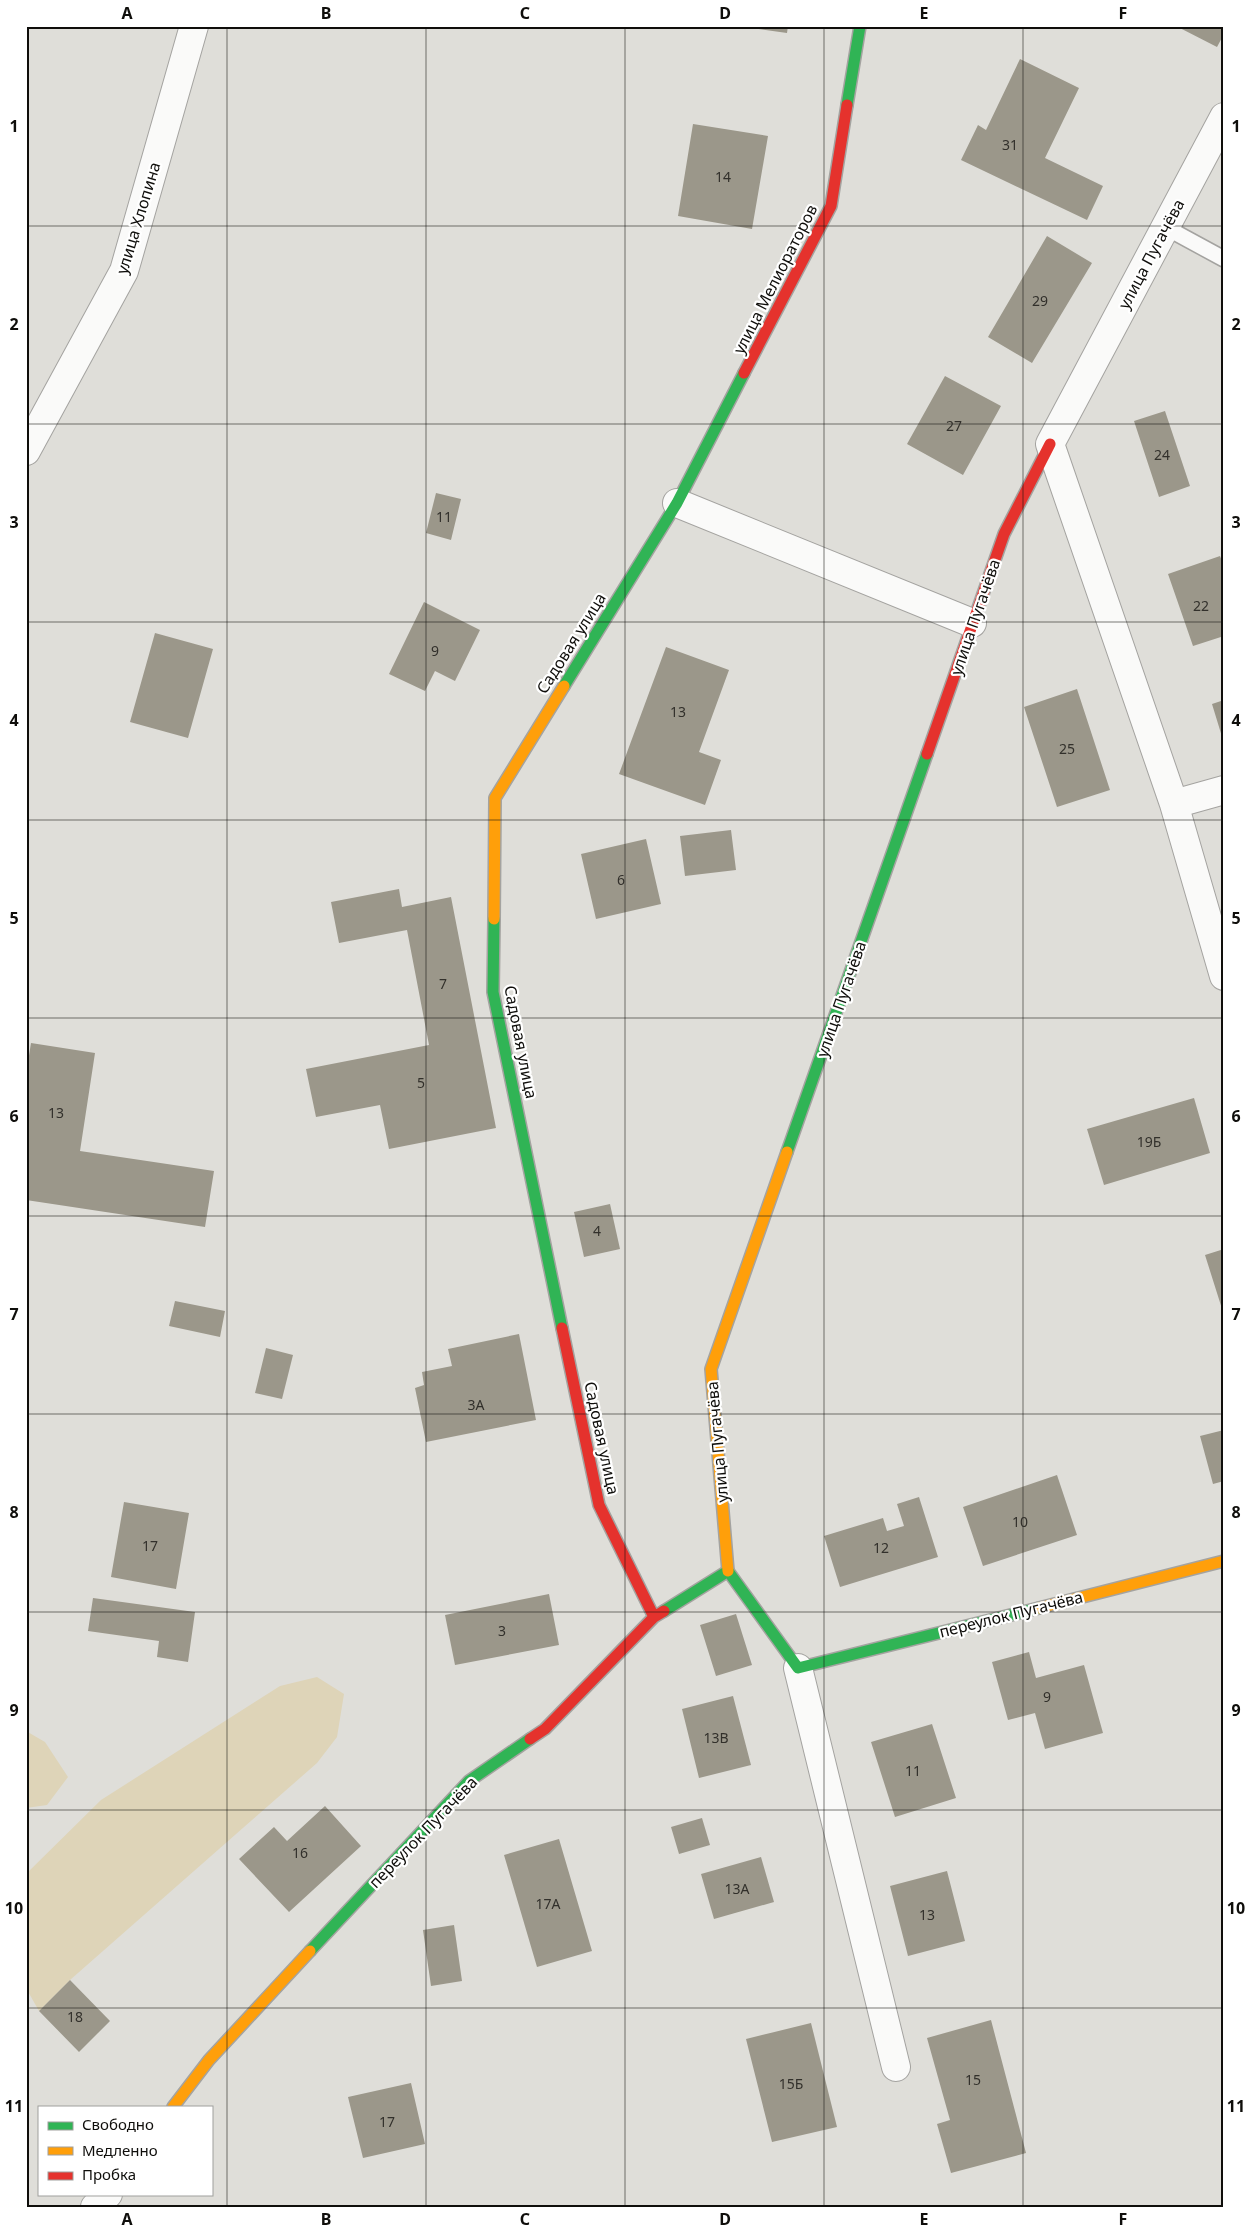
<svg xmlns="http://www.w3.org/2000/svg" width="1250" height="2233" font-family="'Noto Sans',sans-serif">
<rect width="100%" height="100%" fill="#dfded9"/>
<path fill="#ded4b8" d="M 317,1677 L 344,1694 L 337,1737 L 317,1763 L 70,1980 L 39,2011 L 26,1988 L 26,1874 L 101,1800 L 280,1686 Z
M 26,1731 L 45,1742 L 68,1777 L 47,1805 L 26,1808 Z"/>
<path fill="#9b978a" d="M 738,26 L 788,26 L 787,33 Z
M 1176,26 L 1224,26 L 1224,34 L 1217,47 Z
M 1020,59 L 1079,88 L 1045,158 L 1103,186 L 1087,220 L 961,160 L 978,125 L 986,130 Z
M 693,124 L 768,136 L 752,229 L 678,216 Z
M 1047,236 L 1092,263 L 1032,363 L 988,337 Z
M 945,376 L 1001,406 L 963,475 L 907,444 Z
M 1165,411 L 1190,486 L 1159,497 L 1134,421 Z
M 436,493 L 461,499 L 451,540 L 426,533 Z
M 1220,556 L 1224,566 L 1224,636 L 1193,646 L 1168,574 Z
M 424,602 L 480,630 L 455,681 L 435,671 L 425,691 L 389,674 Z
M 155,633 L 213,649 L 188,738 L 130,722 Z
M 666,647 L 729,670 L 699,752 L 721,760 L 705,805 L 619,774 Z
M 1077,689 L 1110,790 L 1057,807 L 1024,707 Z
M 1224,700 L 1224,740 L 1223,740 L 1212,704 Z
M 731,830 L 736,870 L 685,876 L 680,836 Z
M 646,839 L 661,904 L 596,919 L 581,854 Z
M 399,889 L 402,907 L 451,897 L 496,1128 L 389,1149 L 380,1105 L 316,1117 L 306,1069 L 429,1045 L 407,930 L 339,943 L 331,902 Z
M 31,1043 L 95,1053 L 80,1151 L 214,1171 L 205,1227 L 26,1200 L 26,1074 Z
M 1194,1098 L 1210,1153 L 1104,1185 L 1087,1129 Z
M 610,1204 L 620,1249 L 584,1257 L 574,1212 Z
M 1224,1249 L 1224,1312 L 1223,1312 L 1205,1255 Z
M 175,1301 L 225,1311 L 220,1337 L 169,1326 Z
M 519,1334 L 536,1420 L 426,1442 L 415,1388 L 424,1385 L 422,1372 L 452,1366 L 448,1349 Z
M 266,1348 L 293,1355 L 282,1399 L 255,1393 Z
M 1224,1430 L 1224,1481 L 1213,1484 L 1200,1436 Z
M 1057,1475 L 1077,1535 L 983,1566 L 963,1507 Z
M 919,1497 L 938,1557 L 840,1587 L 824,1536 L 883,1518 L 887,1531 L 904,1526 L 897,1504 Z
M 124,1502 L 189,1513 L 176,1589 L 111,1577 Z
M 549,1594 L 559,1645 L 455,1665 L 445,1615 Z
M 93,1598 L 195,1612 L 188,1662 L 157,1657 L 159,1641 L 88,1631 Z
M 736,1614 L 752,1665 L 716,1676 L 700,1625 Z
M 1029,1652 L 1036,1678 L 1084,1665 L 1103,1733 L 1045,1749 L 1035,1713 L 1008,1720 L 992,1662 Z
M 733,1696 L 751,1765 L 699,1778 L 682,1709 Z
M 932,1724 L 956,1798 L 895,1817 L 871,1742 Z
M 325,1806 L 361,1846 L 289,1912 L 239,1859 L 274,1827 L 287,1841 Z
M 702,1818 L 710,1845 L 679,1854 L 671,1827 Z
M 559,1839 L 592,1951 L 537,1967 L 504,1855 Z
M 761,1857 L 774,1902 L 714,1919 L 701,1874 Z
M 947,1871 L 965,1941 L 908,1956 L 890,1886 Z
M 454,1925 L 462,1981 L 431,1986 L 423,1930 Z
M 70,1980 L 110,2021 L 79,2052 L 39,2011 Z
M 991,2020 L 1026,2153 L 951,2173 L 937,2124 L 950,2120 L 927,2038 Z
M 811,2023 L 837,2127 L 772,2142 L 746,2039 Z
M 411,2083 L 425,2144 L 363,2158 L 348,2097 Z"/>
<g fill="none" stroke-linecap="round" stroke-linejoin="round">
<g stroke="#a4a3a0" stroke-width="18">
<path id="lane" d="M 1165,227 L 1224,259"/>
</g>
<g stroke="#a4a3a0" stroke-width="30">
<path id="street" d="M 1224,117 L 1050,444 L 1174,804 L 1224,976
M 26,451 L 124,271 L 194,26
M 677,503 L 972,623
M 1174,804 L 1224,790
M 798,1668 L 896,2067
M 95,2207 L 108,2194"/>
</g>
<g stroke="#a4a3a0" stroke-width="14">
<path id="fast" d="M 847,105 L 860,26
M 564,686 L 677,503 L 744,373
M 494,919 L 493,992 L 562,1328
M 787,1152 L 927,754
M 664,1611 L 728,1571 L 798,1668 L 1039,1608
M 310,1951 L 469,1781 L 530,1739"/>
</g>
<g stroke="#a4a3a0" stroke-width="14">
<path id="slow" d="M 494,919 L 495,798 L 564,686
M 728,1571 L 711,1369 L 787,1152
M 1039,1608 L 1224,1561
M 173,2107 L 209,2060 L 310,1951"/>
</g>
<g stroke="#a4a3a0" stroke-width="14">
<path id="jam" d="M 744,373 L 831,206 L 847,105
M 927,754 L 1004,534 L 1050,444
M 562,1328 L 599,1505 L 654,1617
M 530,1739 L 545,1729 L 654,1617 L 664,1611"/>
</g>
<use href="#lane" stroke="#fafaf9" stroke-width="15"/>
<use href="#street" stroke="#fafaf9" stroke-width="28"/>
<use href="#fast" stroke="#30b455" stroke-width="11"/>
<use href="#slow" stroke="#ff9f0a" stroke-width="11"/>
<use href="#jam" stroke="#e5322d" stroke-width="11"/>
</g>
<path fill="none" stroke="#0f0e0b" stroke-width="1" stroke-opacity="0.55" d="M 227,26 L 227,2207M 426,26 L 426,2207M 625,26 L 625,2207M 824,26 L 824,2207M 1023,26 L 1023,2207M 26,226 L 1224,226M 26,424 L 1224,424M 26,622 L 1224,622M 26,820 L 1224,820M 26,1018 L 1224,1018M 26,1216 L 1224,1216M 26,1414 L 1224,1414M 26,1612 L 1224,1612M 26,1810 L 1224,1810M 26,2008 L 1224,2008"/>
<g text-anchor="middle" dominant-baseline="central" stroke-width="4.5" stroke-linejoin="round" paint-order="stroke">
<g font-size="14" fill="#32302b">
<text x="1010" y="144">31</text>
<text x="723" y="176">14</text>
<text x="1040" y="300">29</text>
<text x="954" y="425">27</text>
<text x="1162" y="454">24</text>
<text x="444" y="516">11</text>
<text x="1201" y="605">22</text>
<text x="435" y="650">9</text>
<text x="678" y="711">13</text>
<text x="1067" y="748">25</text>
<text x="621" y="879">6</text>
<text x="443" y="983">7</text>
<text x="421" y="1082">5</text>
<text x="56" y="1112">13</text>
<text x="1149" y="1141">19Б</text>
<text x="597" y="1230">4</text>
<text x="476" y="1404">3А</text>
<text x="1020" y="1521">10</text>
<text x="150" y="1545">17</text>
<text x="881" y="1547">12</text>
<text x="502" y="1630">3</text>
<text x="1047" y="1696">9</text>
<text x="716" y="1737">13В</text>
<text x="913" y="1770">11</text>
<text x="300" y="1852">16</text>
<text x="737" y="1888">13А</text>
<text x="548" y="1903">17А</text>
<text x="927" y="1914">13</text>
<text x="75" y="2016">18</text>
<text x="973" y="2079">15</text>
<text x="791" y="2083">15Б</text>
<text x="387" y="2121">17</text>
</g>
<g font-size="16" fill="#0f0e0b" stroke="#fff">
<text transform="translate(138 218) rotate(-73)">улица Хлопина</text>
<text transform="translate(1151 254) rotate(-62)">улица Пугачёва</text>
<text transform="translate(775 279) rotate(-63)">улица Мелиораторов</text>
<text transform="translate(975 617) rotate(-71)">улица Пугачёва</text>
<text transform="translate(571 643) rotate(-58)">Садовая улица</text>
<text transform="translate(841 999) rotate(-71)">улица Пугачёва</text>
<text transform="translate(521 1042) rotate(79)">Садовая улица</text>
<text transform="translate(602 1438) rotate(78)">Садовая улица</text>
<text transform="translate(717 1442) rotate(-95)">улица Пугачёва</text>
<text transform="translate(1011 1614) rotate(-14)">переулок Пугачёва</text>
<text transform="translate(423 1832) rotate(-46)">переулок Пугачёва</text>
</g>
</g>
<rect width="1250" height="2233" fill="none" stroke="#ffffff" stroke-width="55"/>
<rect x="38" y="2106" width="175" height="90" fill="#ffffff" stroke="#9f9f9d"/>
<rect x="48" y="2122" width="25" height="8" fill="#30b455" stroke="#9f9f9d"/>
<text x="82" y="2130" font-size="15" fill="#0f0e0b">Свободно</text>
<rect x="48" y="2147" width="25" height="8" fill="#ff9f0a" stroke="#9f9f9d"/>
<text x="82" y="2156" font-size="15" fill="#0f0e0b">Медленно</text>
<rect x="48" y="2172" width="25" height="8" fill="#e5322d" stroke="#9f9f9d"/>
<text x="82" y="2180" font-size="15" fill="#0f0e0b">Пробка</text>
<rect x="28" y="28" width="1194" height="2178" fill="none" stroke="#0f0e0b" stroke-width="2"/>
<g font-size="16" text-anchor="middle" font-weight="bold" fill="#0f0e0b">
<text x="127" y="19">A</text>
<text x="326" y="19">B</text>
<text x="525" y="19">C</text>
<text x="725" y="19">D</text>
<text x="924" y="19">E</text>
<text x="1123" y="19">F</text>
<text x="14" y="132">1</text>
<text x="1236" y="132">1</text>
<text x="14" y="330">2</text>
<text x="1236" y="330">2</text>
<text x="14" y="528">3</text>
<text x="1236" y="528">3</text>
<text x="14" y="726">4</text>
<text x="1236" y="726">4</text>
<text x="14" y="924">5</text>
<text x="1236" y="924">5</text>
<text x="14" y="1122">6</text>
<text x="1236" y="1122">6</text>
<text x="14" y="1320">7</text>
<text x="1236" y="1320">7</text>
<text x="14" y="1518">8</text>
<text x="1236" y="1518">8</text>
<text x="14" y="1716">9</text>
<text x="1236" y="1716">9</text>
<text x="14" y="1914">10</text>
<text x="1236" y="1914">10</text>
<text x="14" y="2112">11</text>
<text x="1236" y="2112">11</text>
<text x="127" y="2225">A</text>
<text x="326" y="2225">B</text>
<text x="525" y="2225">C</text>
<text x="725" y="2225">D</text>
<text x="924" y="2225">E</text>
<text x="1123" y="2225">F</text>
</g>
</svg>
